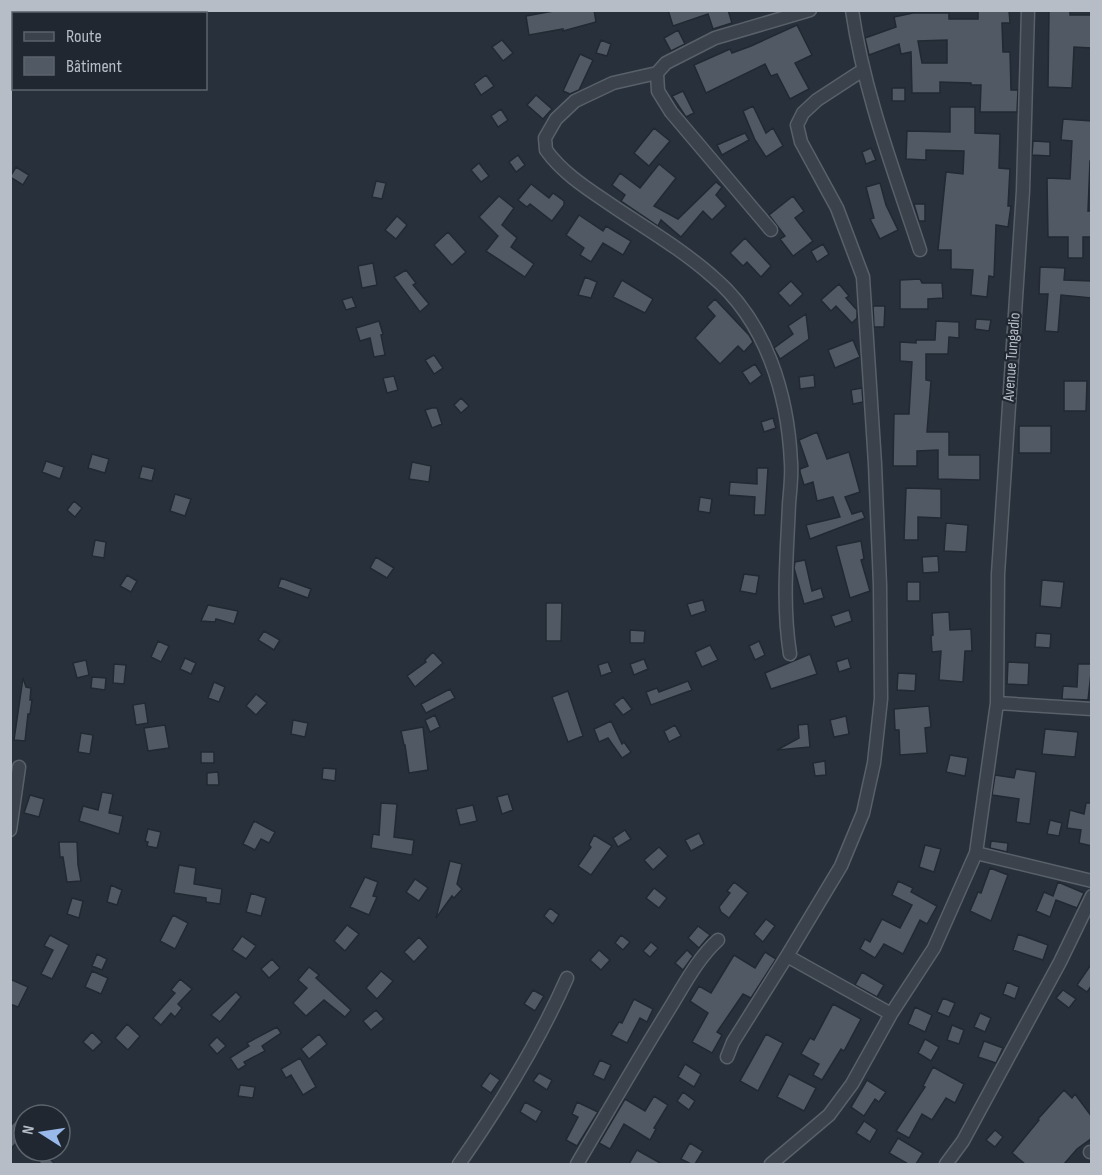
<svg xmlns="http://www.w3.org/2000/svg" width="1102" height="1175" font-family="'Sofia Sans Condensed',sans-serif">
<rect width="100%" height="100%" fill="#27303b"/>
<path fill="#515965" stroke="#222932" stroke-width="1.5" fill-rule="evenodd" d="M 559,10 L 594,10 L 596,22 L 563,31 L 563,29 L 529,35 L 526,16 Z
M 668,10 L 728,10 L 732,23 L 713,29 L 708,14 L 673,26 Z
M 978,10 L 1009,10 L 1010,23 L 1002,23 L 1003,52 L 1010,52 L 1011,90 L 1018,90 L 1017,112 L 980,112 L 981,85 L 971,85 L 971,83 L 940,82 L 940,93 L 912,93 L 911,52 L 901,54 L 899,44 L 869,55 L 865,38 L 896,27 L 894,17 L 913,13 L 949,13 L 949,19 L 978,19 ZM 947,40 L 947,63 L 922,63 L 918,41 Z
M 1049,10 L 1070,10 L 1070,15 L 1092,15 L 1092,48 L 1074,47 L 1072,88 L 1048,87 Z
M 797,25 L 812,55 L 795,63 L 809,89 L 790,99 L 777,74 L 771,76 L 765,64 L 706,93 L 694,65 L 730,49 L 732,53 L 751,46 Z
M 678,30 L 685,44 L 671,51 L 664,38 Z
M 502,40 L 513,53 L 503,61 L 492,47 Z
M 601,40 L 611,44 L 607,56 L 596,53 Z
M 580,54 L 593,60 L 579,90 L 570,94 L 563,91 Z
M 486,75 L 494,86 L 481,95 L 474,84 Z
M 892,88 L 905,88 L 905,101 L 892,101 Z
M 683,91 L 694,113 L 686,117 L 672,96 Z
M 536,95 L 552,109 L 543,119 L 527,105 Z
M 753,106 L 766,133 L 773,128 L 783,146 L 766,157 L 755,140 L 743,111 Z
M 950,107 L 975,107 L 975,133 L 1000,134 L 999,168 L 1010,169 L 1008,206 L 1011,206 L 1008,227 L 996,225 L 994,277 L 989,276 L 987,297 L 971,295 L 973,270 L 951,269 L 951,250 L 938,250 L 946,172 L 963,174 L 964,151 L 926,150 L 926,160 L 906,159 L 907,131 L 950,132 Z
M 501,109 L 508,120 L 498,127 L 491,116 Z
M 1063,119 L 1092,121 L 1092,161 L 1090,161 L 1088,211 L 1092,211 L 1092,237 L 1083,237 L 1083,258 L 1068,258 L 1068,237 L 1048,237 L 1047,178 L 1070,179 L 1072,141 L 1061,140 Z
M 654,128 L 670,141 L 649,166 L 634,153 Z
M 745,133 L 749,140 L 722,155 L 717,145 Z
M 1033,141 L 1050,142 L 1050,156 L 1032,155 Z
M 871,148 L 876,160 L 866,164 L 862,152 Z
M 518,155 L 525,165 L 516,172 L 509,162 Z
M 479,163 L 489,176 L 481,182 L 471,170 Z
M 659,164 L 676,178 L 654,206 L 678,219 L 716,182 L 722,187 L 716,195 L 726,206 L 712,220 L 703,211 L 681,237 L 661,220 L 658,226 L 621,201 L 625,195 L 612,185 L 620,173 L 640,188 Z
M 16,167 L 29,175 L 23,185 L 10,177 Z
M 376,181 L 386,183 L 382,199 L 372,197 Z
M 880,183 L 886,205 L 898,230 L 880,239 L 870,219 L 874,218 L 866,187 Z
M 531,184 L 549,198 L 553,193 L 564,201 L 564,205 L 552,221 L 530,204 L 527,207 L 518,200 Z
M 499,196 L 514,208 L 502,225 L 517,238 L 511,247 L 534,264 L 525,277 L 486,251 L 498,236 L 479,217 Z
M 793,196 L 804,211 L 795,218 L 813,241 L 793,256 L 780,239 L 785,236 L 769,215 Z
M 914,204 L 925,204 L 925,221 L 919,221 Z
M 579,215 L 603,231 L 606,226 L 631,241 L 623,255 L 603,243 L 591,262 L 580,255 L 584,248 L 566,235 Z
M 397,216 L 407,225 L 396,239 L 385,230 Z
M 448,232 L 466,252 L 452,265 L 434,245 Z
M 745,238 L 771,266 L 761,277 L 747,262 L 743,266 L 730,253 Z
M 823,244 L 829,254 L 817,262 L 811,251 Z
M 373,263 L 377,285 L 362,288 L 358,266 Z
M 1040,267 L 1065,268 L 1064,280 L 1092,281 L 1092,298 L 1061,295 L 1058,332 L 1045,331 L 1048,294 L 1039,294 Z
M 406,270 L 416,283 L 413,285 L 429,304 L 420,312 L 394,277 Z
M 585,277 L 597,282 L 591,298 L 578,295 Z
M 920,279 L 922,283 L 942,283 L 943,298 L 928,299 L 928,309 L 900,309 L 900,280 Z
M 622,280 L 653,299 L 645,313 L 613,297 Z
M 791,281 L 803,294 L 790,306 L 778,293 Z
M 839,284 L 849,296 L 846,298 L 857,310 L 857,318 L 852,323 L 836,306 L 831,311 L 821,300 Z
M 352,297 L 356,307 L 346,310 L 342,300 Z
M 715,299 L 749,335 L 753,342 L 744,352 L 738,346 L 720,364 L 695,338 L 715,316 L 707,307 Z
M 873,306 L 885,306 L 884,327 L 874,327 Z
M 806,314 L 809,339 L 780,359 L 774,348 L 793,334 L 788,326 Z
M 976,319 L 991,320 L 989,331 L 975,329 Z
M 379,321 L 383,334 L 381,335 L 385,355 L 374,357 L 370,338 L 360,341 L 356,328 Z
M 936,321 L 959,322 L 959,338 L 949,337 L 948,354 L 926,354 L 926,380 L 931,381 L 927,432 L 949,432 L 949,455 L 980,455 L 980,480 L 938,479 L 938,450 L 917,451 L 917,466 L 893,466 L 894,414 L 909,414 L 912,362 L 900,361 L 900,342 L 916,343 L 916,340 L 935,340 Z
M 853,340 L 860,357 L 835,368 L 828,350 Z
M 434,355 L 443,368 L 434,374 L 425,360 Z
M 755,364 L 762,375 L 750,384 L 742,372 Z
M 814,375 L 815,387 L 800,389 L 799,377 Z
M 394,376 L 398,390 L 387,393 L 383,378 Z
M 1064,381 L 1087,381 L 1086,411 L 1064,411 Z
M 862,388 L 863,402 L 853,404 L 851,390 Z
M 461,398 L 469,406 L 461,413 L 454,405 Z
M 432,408 L 437,408 L 442,424 L 432,428 L 425,410 Z
M 773,418 L 776,428 L 764,432 L 761,422 Z
M 1019,426 L 1051,426 L 1051,453 L 1019,453 Z
M 817,432 L 827,459 L 849,452 L 860,492 L 845,497 L 852,514 L 862,511 L 865,518 L 810,539 L 806,525 L 840,517 L 833,497 L 817,501 L 813,482 L 804,485 L 800,472 L 800,469 L 808,466 L 799,440 Z
M 92,454 L 109,459 L 105,473 L 88,468 Z
M 46,461 L 64,467 L 60,479 L 42,472 Z
M 412,462 L 431,466 L 429,482 L 409,479 Z
M 142,466 L 155,469 L 152,481 L 139,478 Z
M 757,468 L 768,468 L 765,515 L 754,515 L 755,497 L 729,495 L 730,482 L 757,484 Z
M 906,488 L 941,489 L 941,518 L 918,517 L 918,540 L 904,540 Z
M 175,494 L 191,499 L 185,516 L 170,511 Z
M 700,497 L 712,499 L 710,513 L 698,511 Z
M 74,501 L 82,508 L 75,517 L 67,510 Z
M 946,523 L 968,525 L 966,552 L 944,551 Z
M 95,540 L 106,542 L 104,558 L 92,556 Z
M 861,541 L 864,559 L 861,560 L 870,591 L 850,598 L 836,546 Z
M 938,556 L 939,572 L 923,573 L 922,557 Z
M 376,557 L 394,568 L 387,578 L 370,568 Z
M 805,560 L 812,591 L 821,588 L 824,598 L 804,604 L 794,568 L 795,562 Z
M 744,574 L 759,576 L 756,594 L 740,591 Z
M 127,575 L 137,581 L 131,592 L 120,586 Z
M 281,578 L 311,589 L 308,598 L 278,587 Z
M 1042,580 L 1064,582 L 1061,608 L 1040,606 Z
M 907,582 L 920,582 L 920,601 L 907,601 Z
M 703,600 L 706,611 L 691,616 L 687,604 Z
M 546,603 L 562,603 L 561,641 L 546,641 Z
M 208,605 L 238,611 L 234,624 L 216,619 L 215,622 L 201,621 Z
M 849,610 L 852,621 L 835,627 L 831,616 Z
M 949,612 L 950,630 L 971,629 L 972,651 L 965,651 L 963,682 L 939,680 L 941,651 L 932,652 L 931,636 L 933,635 L 932,613 Z
M 630,630 L 645,631 L 644,643 L 630,643 Z
M 264,631 L 280,640 L 274,650 L 258,640 Z
M 1036,633 L 1051,634 L 1050,648 L 1035,647 Z
M 158,641 L 169,646 L 161,662 L 151,657 Z
M 759,641 L 765,655 L 755,660 L 749,646 Z
M 710,645 L 718,660 L 702,667 L 695,652 Z
M 433,652 L 443,663 L 415,687 L 407,676 L 426,662 L 425,660 Z
M 810,654 L 817,674 L 771,689 L 765,673 Z
M 185,658 L 196,663 L 191,674 L 180,669 Z
M 848,658 L 851,668 L 839,672 L 836,662 Z
M 644,659 L 648,669 L 634,675 L 630,664 Z
M 86,660 L 89,675 L 77,678 L 73,663 Z
M 608,662 L 612,672 L 601,676 L 598,665 Z
M 1008,662 L 1029,663 L 1028,685 L 1007,684 Z
M 114,664 L 126,665 L 124,684 L 113,683 Z
M 1078,664 L 1092,664 L 1088,700 L 1062,699 L 1063,686 L 1077,687 Z
M 898,673 L 916,674 L 915,691 L 897,690 Z
M 92,677 L 106,678 L 105,690 L 91,688 Z
M 23,678 L 26,687 L 31,688 L 30,700 L 32,700 L 30,714 L 28,714 L 25,741 L 14,740 Z
M 688,681 L 692,690 L 651,705 L 646,692 L 657,688 L 659,692 Z
M 214,682 L 225,687 L 219,702 L 208,698 Z
M 450,689 L 455,698 L 426,713 L 421,704 Z
M 568,691 L 583,736 L 568,742 L 552,697 Z
M 256,694 L 267,703 L 256,715 L 246,706 Z
M 623,697 L 632,709 L 623,715 L 614,704 Z
M 145,703 L 148,723 L 136,725 L 133,705 Z
M 929,706 L 931,727 L 925,728 L 927,753 L 900,755 L 899,730 L 895,730 L 894,709 Z
M 435,715 L 440,727 L 430,732 L 425,720 Z
M 846,716 L 849,734 L 834,737 L 830,720 Z
M 293,720 L 308,723 L 305,737 L 291,734 Z
M 611,721 L 622,744 L 624,742 L 631,752 L 622,758 L 608,738 L 599,742 L 594,729 Z
M 808,724 L 810,747 L 777,750 L 799,738 L 798,725 Z
M 165,725 L 169,748 L 148,751 L 144,728 Z
M 675,725 L 681,736 L 669,742 L 664,731 Z
M 423,727 L 428,770 L 409,773 L 405,745 L 404,745 L 401,731 Z
M 1045,729 L 1078,732 L 1075,757 L 1042,754 Z
M 81,733 L 93,735 L 90,754 L 78,752 Z
M 201,752 L 214,752 L 214,763 L 201,763 Z
M 950,755 L 968,758 L 965,776 L 946,772 Z
M 825,761 L 826,775 L 815,776 L 813,763 Z
M 323,768 L 336,769 L 335,781 L 322,779 Z
M 1016,769 L 1036,772 L 1030,824 L 1016,822 L 1019,799 L 992,795 L 995,775 L 1014,778 Z
M 218,772 L 219,785 L 207,785 L 207,773 Z
M 102,792 L 113,794 L 109,813 L 123,816 L 119,834 L 79,821 L 83,806 L 98,810 Z
M 508,794 L 513,810 L 502,814 L 497,797 Z
M 30,795 L 44,799 L 39,817 L 24,813 Z
M 381,803 L 397,804 L 394,837 L 414,840 L 412,855 L 371,848 L 373,834 L 379,835 Z
M 1086,803 L 1092,803 L 1092,846 L 1079,843 L 1081,830 L 1067,828 L 1070,810 L 1084,814 Z
M 473,805 L 477,821 L 460,825 L 456,809 Z
M 1050,820 L 1062,823 L 1059,836 L 1047,834 Z
M 254,821 L 275,832 L 269,843 L 261,839 L 255,850 L 243,844 Z
M 148,829 L 161,832 L 157,848 L 147,846 L 148,842 L 145,841 Z
M 625,830 L 631,839 L 618,847 L 613,838 Z
M 699,833 L 704,844 L 691,851 L 685,840 Z
M 594,835 L 612,846 L 591,875 L 578,866 L 591,847 L 589,845 Z
M 991,841 L 1008,843 L 1007,852 L 990,848 Z
M 59,842 L 77,842 L 78,865 L 81,881 L 67,882 L 63,857 L 60,857 Z
M 925,845 L 941,849 L 934,872 L 919,867 Z
M 659,847 L 668,856 L 653,870 L 644,860 Z
M 450,861 L 462,864 L 457,884 L 462,889 L 454,898 L 452,896 L 436,918 Z
M 179,865 L 196,868 L 194,884 L 222,889 L 220,904 L 206,902 L 206,898 L 174,893 Z
M 990,868 L 1008,875 L 991,921 L 970,911 L 978,892 L 981,893 Z
M 365,877 L 378,882 L 373,896 L 377,897 L 369,915 L 350,907 Z
M 415,879 L 428,888 L 419,901 L 406,892 Z
M 898,881 L 913,888 L 911,892 L 937,906 L 927,924 L 920,920 L 903,954 L 884,944 L 875,958 L 860,949 L 865,939 L 870,942 L 882,919 L 900,928 L 912,905 L 892,895 Z
M 734,882 L 748,893 L 729,918 L 721,912 L 719,907 L 730,893 L 727,891 Z
M 1058,882 L 1084,893 L 1077,908 L 1056,900 L 1050,917 L 1036,911 L 1044,892 L 1053,896 Z
M 111,885 L 122,890 L 117,905 L 107,902 Z
M 654,888 L 667,898 L 659,908 L 646,898 Z
M 251,893 L 266,898 L 261,916 L 246,912 Z
M 72,898 L 83,901 L 79,918 L 67,914 Z
M 550,908 L 559,915 L 553,924 L 544,916 Z
M 173,915 L 188,923 L 175,949 L 160,941 Z
M 766,919 L 775,926 L 763,942 L 754,934 Z
M 347,925 L 359,934 L 345,951 L 334,941 Z
M 698,926 L 710,935 L 699,948 L 688,938 Z
M 1018,934 L 1048,945 L 1043,960 L 1013,950 Z
M 50,935 L 69,945 L 52,979 L 41,974 L 53,950 L 44,946 Z
M 621,935 L 630,942 L 623,950 L 615,943 Z
M 242,936 L 256,946 L 246,959 L 232,950 Z
M 419,937 L 428,947 L 414,962 L 404,952 Z
M 651,942 L 658,948 L 650,957 L 643,951 Z
M 599,950 L 610,960 L 601,970 L 590,960 Z
M 687,950 L 693,956 L 683,970 L 675,963 Z
M 765,952 L 776,959 L 751,998 L 743,994 L 717,1032 L 722,1035 L 712,1053 L 692,1042 L 708,1013 L 690,1001 L 699,986 L 711,993 L 734,955 L 755,968 Z
M 97,954 L 107,959 L 102,970 L 92,966 Z
M 272,959 L 280,968 L 269,978 L 261,969 Z
M 1092,963 L 1092,985 L 1087,992 L 1077,985 Z
M 309,967 L 319,975 L 316,978 L 351,1010 L 345,1017 L 324,1000 L 306,1016 L 293,1003 L 307,988 L 298,980 Z
M 92,971 L 108,978 L 101,994 L 85,987 Z
M 381,971 L 393,981 L 377,999 L 366,988 Z
M 862,972 L 884,985 L 877,997 L 855,985 Z
M 10,979 L 28,987 L 18,1007 L 10,1004 Z
M 180,979 L 192,989 L 178,1004 L 182,1008 L 175,1017 L 171,1013 L 161,1025 L 153,1018 L 175,993 L 171,990 Z
M 1007,982 L 1019,987 L 1015,999 L 1003,994 Z
M 533,990 L 544,996 L 535,1011 L 524,1004 Z
M 1063,990 L 1076,999 L 1069,1008 L 1056,998 Z
M 236,992 L 241,997 L 220,1022 L 211,1015 Z
M 943,998 L 955,1003 L 949,1017 L 937,1012 Z
M 634,999 L 653,1009 L 647,1022 L 640,1018 L 627,1043 L 611,1035 L 619,1022 L 622,1023 Z
M 833,1004 L 861,1019 L 844,1051 L 841,1049 L 822,1080 L 813,1075 L 819,1064 L 801,1054 L 810,1038 L 814,1040 Z
M 915,1007 L 932,1015 L 925,1032 L 908,1024 Z
M 376,1010 L 384,1019 L 371,1030 L 363,1021 Z
M 980,1013 L 991,1018 L 985,1032 L 974,1027 Z
M 127,1024 L 140,1036 L 128,1050 L 115,1038 Z
M 952,1025 L 964,1030 L 959,1044 L 947,1040 Z
M 277,1027 L 281,1033 L 262,1046 L 265,1051 L 244,1062 L 246,1065 L 238,1070 L 230,1058 L 249,1046 L 247,1043 Z
M 92,1032 L 102,1042 L 93,1051 L 83,1042 Z
M 319,1034 L 327,1044 L 309,1059 L 301,1049 Z
M 766,1034 L 783,1043 L 758,1091 L 740,1081 Z
M 217,1037 L 226,1046 L 217,1054 L 209,1045 Z
M 925,1039 L 939,1047 L 931,1061 L 918,1053 Z
M 984,1041 L 1003,1048 L 996,1063 L 978,1057 Z
M 300,1058 L 316,1087 L 303,1095 L 291,1075 L 286,1078 L 281,1069 Z
M 600,1060 L 611,1065 L 604,1080 L 593,1075 Z
M 685,1064 L 701,1074 L 694,1087 L 678,1077 Z
M 933,1067 L 964,1084 L 955,1103 L 946,1098 L 932,1120 L 922,1114 L 909,1138 L 896,1131 L 925,1087 L 923,1086 Z
M 490,1073 L 500,1080 L 491,1093 L 481,1086 Z
M 539,1073 L 552,1080 L 547,1090 L 533,1081 Z
M 789,1074 L 816,1088 L 804,1111 L 777,1097 Z
M 867,1080 L 886,1092 L 879,1102 L 875,1099 L 864,1116 L 851,1107 Z
M 240,1085 L 255,1087 L 253,1098 L 238,1096 Z
M 1064,1090 L 1072,1098 L 1075,1094 L 1092,1117 L 1092,1138 L 1077,1149 L 1064,1164 L 1025,1164 L 1012,1153 L 1039,1120 L 1038,1119 Z
M 683,1092 L 695,1101 L 689,1110 L 677,1101 Z
M 654,1096 L 668,1105 L 654,1128 L 656,1129 L 650,1140 L 624,1124 L 610,1149 L 599,1143 L 625,1099 L 645,1111 Z
M 525,1102 L 542,1111 L 536,1122 L 520,1112 Z
M 577,1102 L 598,1112 L 577,1146 L 566,1140 L 578,1117 L 572,1114 Z
M 24,1113 L 24,1134 L 10,1150 L 10,1126 Z
M 864,1121 L 877,1130 L 870,1142 L 856,1133 Z
M 995,1130 L 1003,1137 L 995,1147 L 986,1140 Z
M 898,1138 L 923,1153 L 916,1164 L 908,1164 L 889,1153 Z
M 690,1143 L 703,1151 L 695,1164 L 691,1164 L 681,1159 Z
M 637,1150 L 662,1164 L 629,1164 Z
M 43,1152 L 55,1164 L 41,1164 L 36,1159 Z"/>
<g fill="none" stroke-linecap="round" stroke-linejoin="round">
<g stroke="#596069" stroke-width="15">
<path id="minor" d="M 852,10 C 864,93 894,171 920,250
M 10,21 L 14,17
M 657,73 L 658,91 L 671,112 L 771,230
M 790,654 C 782,603 787,555 789,504 C 790,491 792,477 791,463 C 788,394 766,321 712,276 C 679,247 640,225 604,200 C 583,186 561,171 546,150 L 545,138 L 556,119 L 575,101 L 613,83 L 657,73 L 666,63 L 715,38 L 810,10
M 997,703 L 1092,709
M 10,830 L 19,767
M 976,853 L 1092,881
M 787,956 L 891,1014
M 727,1057 L 733,1042 L 787,956 L 841,866 L 863,813 L 874,763 L 881,699 L 880,585 L 875,464 L 863,277 L 837,208 L 801,142 L 797,125 L 803,113 L 817,100 L 863,70
M 1090,1152 L 1092,1152
M 459,1164 C 500,1105 538,1044 567,978
M 577,1164 C 607,1113 637,1061 668,1011 C 683,987 697,959 718,940
M 771,1164 L 829,1115 L 852,1084 L 891,1014 L 934,948 L 976,853 L 997,703 L 998,574 L 1023,191 L 1028,10
M 946,1164 L 963,1141 L 1060,962 L 1092,896"/>
</g>
<use href="#minor" stroke="#3b424b" stroke-width="12"/>
</g>
<g text-anchor="middle" dominant-baseline="central" stroke-width="4.5" stroke-linejoin="round" paint-order="stroke">
<g font-size="16" fill="#b7bdc6" stroke="#202730">
<text transform="translate(1012 357) rotate(-86)">Avenue Tungadio</text>
</g>
</g>
<rect width="1102" height="1175" fill="none" stroke="#b7bdc6" stroke-width="24"/>
<rect x="12" y="12" width="195" height="78" fill="#202730" stroke="#5c636c" stroke-width="1.5"/>
<rect x="24" y="32" width="30" height="9" fill="#3b424b" stroke="#5c636c" stroke-width="1.5"/>
<text x="66" y="42" font-size="18" fill="#b7bdc6">Route</text>
<rect x="24" y="57" width="30" height="18" fill="#515965" stroke="#5c636c" stroke-width="1.5"/>
<text x="66" y="72" font-size="18" fill="#b7bdc6">Bâtiment</text>
<g transform="translate(42 1133) rotate(282)"><circle r="28" fill="#202730" stroke="#5c636c" stroke-width="1.5"/>
<path d="M0-4.5L10 22L0 15L-10 22Z" fill="#98b9ea"/>
<text y="-9" font-size="16" font-weight="bold" text-anchor="middle" fill="#b7bdc6">N</text>
</g>
</svg>
